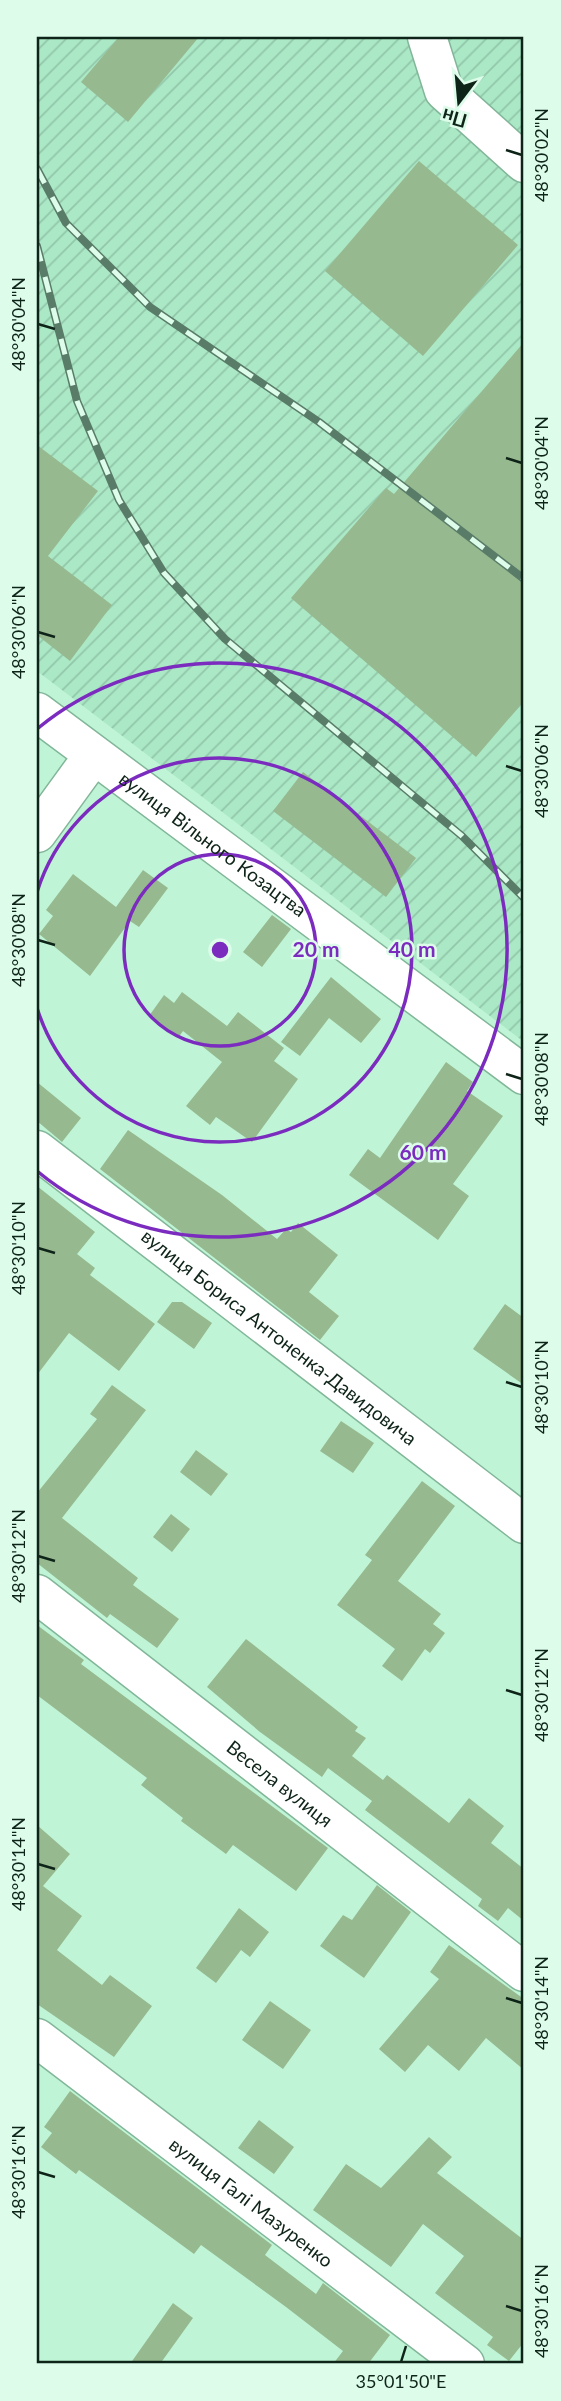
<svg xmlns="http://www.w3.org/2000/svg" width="561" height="2401" font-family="Lato,sans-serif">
<defs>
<pattern id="industrial-furrows" width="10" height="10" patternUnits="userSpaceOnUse" patternTransform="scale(1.75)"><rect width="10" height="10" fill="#abe8c6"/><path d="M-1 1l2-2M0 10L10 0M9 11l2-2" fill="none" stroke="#92c7aa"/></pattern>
</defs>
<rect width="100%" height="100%" fill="#bff5d6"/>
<path fill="url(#industrial-furrows)" d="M 37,37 L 524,37 L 524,1042 L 37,671 Z"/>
<path fill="#97b98f" d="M 119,37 L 199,37 L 128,122 L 81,82 Z
M 419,161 L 518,245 L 423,356 L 325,271 Z
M 524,342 L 524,701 L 476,757 L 291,598 L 386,488 L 394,494 Z
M 37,445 L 98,491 L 48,556 L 112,605 L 70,661 L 37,635 Z
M 303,772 L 416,858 L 386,897 L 273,811 Z
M 143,870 L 168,888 L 139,927 L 130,921 L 90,976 L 39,934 L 53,916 L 46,910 L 73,874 L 116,907 Z
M 272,915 L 291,929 L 262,967 L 243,952 Z
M 331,977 L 381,1019 L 361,1043 L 329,1018 L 300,1056 L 281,1042 Z
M 182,992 L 227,1026 L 238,1012 L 284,1048 L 274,1061 L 298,1079 L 252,1142 L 216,1117 L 210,1125 L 186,1106 L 222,1062 L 183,1031 L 178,1038 L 149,1016 L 164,995 L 174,1003 Z
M 446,1062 L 473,1082 L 467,1091 L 503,1116 L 453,1184 L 469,1196 L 438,1240 L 349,1175 L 368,1149 L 380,1158 Z
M 37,1082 L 81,1118 L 62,1142 L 37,1121 Z
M 128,1130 L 222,1195 L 277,1239 L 286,1229 L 291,1232 L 298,1223 L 338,1255 L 309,1292 L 339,1316 L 320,1340 L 100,1169 Z
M 37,1186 L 95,1232 L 77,1254 L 95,1268 L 90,1275 L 155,1324 L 119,1371 L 69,1333 L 37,1375 Z
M 172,1302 L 182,1302 L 212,1323 L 194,1349 L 157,1322 Z
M 505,1304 L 524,1318 L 524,1385 L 473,1349 Z
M 112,1385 L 146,1410 L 62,1518 L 138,1578 L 133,1585 L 179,1619 L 157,1648 L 110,1614 L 107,1618 L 37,1563 L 37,1493 L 97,1419 L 90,1414 Z
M 341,1421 L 374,1443 L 353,1473 L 320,1451 Z
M 196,1450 L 228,1474 L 211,1496 L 180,1472 Z
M 422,1481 L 455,1506 L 398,1581 L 441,1614 L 433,1624 L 445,1633 L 430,1653 L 425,1649 L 402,1681 L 382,1666 L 395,1649 L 337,1605 L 372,1560 L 365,1555 Z
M 171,1514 L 190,1529 L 172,1552 L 153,1537 Z
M 37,1625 L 84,1660 L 81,1664 L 328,1848 L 296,1891 L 233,1845 L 226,1854 L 181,1821 L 183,1818 L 141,1785 L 147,1778 L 37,1695 Z
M 246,1639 L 358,1727 L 355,1731 L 366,1738 L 352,1756 L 383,1780 L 387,1775 L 449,1823 L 469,1798 L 504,1826 L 491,1843 L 524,1869 L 524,1921 L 508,1908 L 498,1921 L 478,1906 L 482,1899 L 365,1810 L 372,1801 L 328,1768 L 322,1777 L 260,1732 L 207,1687 Z
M 37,1825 L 70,1854 L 43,1886 L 82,1916 L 57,1950 L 102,1985 L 110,1975 L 152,2006 L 114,2057 L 37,2004 Z
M 377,1885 L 411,1912 L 364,1978 L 320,1946 L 343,1915 L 352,1920 Z
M 239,1908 L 269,1932 L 250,1957 L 241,1950 L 216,1983 L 196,1968 Z
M 449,1945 L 524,1999 L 524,2070 L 486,2038 L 459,2071 L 428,2045 L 405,2072 L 379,2049 L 439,1979 L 430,1972 Z
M 270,2001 L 311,2030 L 283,2069 L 242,2040 Z
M 70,2091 L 272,2245 L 265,2255 L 316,2294 L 323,2283 L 390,2335 L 368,2364 L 333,2364 L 343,2351 L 286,2307 L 201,2245 L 194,2254 L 79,2170 L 76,2174 L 41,2147 L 52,2133 L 44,2127 Z
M 259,2120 L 294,2147 L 274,2174 L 238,2148 Z
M 429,2137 L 452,2157 L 437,2173 L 524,2240 L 524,2342 L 509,2361 L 487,2345 L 493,2337 L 435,2293 L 464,2256 L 423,2224 L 391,2267 L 313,2210 L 346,2164 L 381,2188 Z
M 173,2303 L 193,2318 L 160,2364 L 130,2364 Z"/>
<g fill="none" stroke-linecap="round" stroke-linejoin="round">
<g stroke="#82b699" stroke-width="41">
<g id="minor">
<path d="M 427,37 L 444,91 L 524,163"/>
<path id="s1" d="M 37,712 L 524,1075"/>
<path d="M 37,833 L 93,756"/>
<path id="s2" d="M 37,1150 L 524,1524"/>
<path id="s3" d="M 37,1594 L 524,1972"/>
<path id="s4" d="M 37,2038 L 465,2364"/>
</g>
</g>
<use href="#minor" stroke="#fff" stroke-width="38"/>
<g stroke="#597c69" stroke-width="8">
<path id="rail" d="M 37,169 L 66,223 L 150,307 L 319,422 L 524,579
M 37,246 L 77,401 L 119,500 L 164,573 L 225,639 L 462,836 L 524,898"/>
</g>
<use href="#rail" stroke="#ddfcea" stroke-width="5" stroke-dasharray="16" stroke-linecap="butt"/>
</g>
<path fill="none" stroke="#0f2419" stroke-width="2.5" d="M 506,150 L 522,155M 38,324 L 55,329M 506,458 L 522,463M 38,632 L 55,637M 506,766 L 522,771M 38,940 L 55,945M 506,1074 L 522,1079M 38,1248 L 55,1253M 506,1382 L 522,1387M 38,1556 L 55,1561M 506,1690 L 522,1695M 38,1864 L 55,1869M 506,1998 L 522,2003M 38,2172 L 55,2177M 506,2306 L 522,2311M 401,2362 L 406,2346"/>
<g fill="none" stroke="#7b2cbf" stroke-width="3.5">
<circle cx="220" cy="950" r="96"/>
<path d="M37 892A192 192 0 1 1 37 1008"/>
<path d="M37 729A287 287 0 1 1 37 1171"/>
</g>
<g text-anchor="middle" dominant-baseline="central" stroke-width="5" stroke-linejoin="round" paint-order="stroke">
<g font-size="19" fill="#0f2419" stroke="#ddfcea">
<text stroke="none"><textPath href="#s1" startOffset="220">вулиця Вільного Козацтва</textPath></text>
<text stroke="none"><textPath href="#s2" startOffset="306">вулиця Бориса Антоненка-Давидовича</textPath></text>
<text stroke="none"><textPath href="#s3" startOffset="308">Весела вулиця</textPath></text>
<text stroke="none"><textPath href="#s4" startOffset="270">вулиця Галі Мазуренко</textPath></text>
</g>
</g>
<circle cx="220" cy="950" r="10" fill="#7b2cbf" stroke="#ddfcea" stroke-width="3.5"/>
<g font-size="21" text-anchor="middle" font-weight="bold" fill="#7b2cbf" stroke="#ddfcea" stroke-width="5" stroke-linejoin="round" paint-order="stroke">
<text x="316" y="957">20 m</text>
<text x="412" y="957">40 m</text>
<text x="423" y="1160">60 m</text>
</g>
<rect width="561" height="2401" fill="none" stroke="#ddfcea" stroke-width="77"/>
<g transform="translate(459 102) rotate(196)" stroke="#ddfcea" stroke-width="5" paint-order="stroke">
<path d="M0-5L12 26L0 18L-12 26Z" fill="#0f2419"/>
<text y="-10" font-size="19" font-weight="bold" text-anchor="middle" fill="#0f2419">Пн</text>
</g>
<rect x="38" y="38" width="484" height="2324" fill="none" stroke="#0f2419" stroke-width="2.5"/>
<g font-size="18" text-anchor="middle" fill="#0f2419">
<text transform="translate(542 155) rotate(-90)" y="6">48°30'02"N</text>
<text transform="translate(19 324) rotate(-90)" y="6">48°30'04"N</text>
<text transform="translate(542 463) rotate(-90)" y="6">48°30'04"N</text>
<text transform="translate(19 632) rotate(-90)" y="6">48°30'06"N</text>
<text transform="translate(542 771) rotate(-90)" y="6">48°30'06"N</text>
<text transform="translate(19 940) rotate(-90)" y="6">48°30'08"N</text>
<text transform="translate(542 1079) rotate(-90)" y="6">48°30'08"N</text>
<text transform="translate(19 1248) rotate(-90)" y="6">48°30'10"N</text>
<text transform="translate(542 1387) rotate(-90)" y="6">48°30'10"N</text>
<text transform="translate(19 1556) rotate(-90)" y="6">48°30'12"N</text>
<text transform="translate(542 1695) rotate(-90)" y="6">48°30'12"N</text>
<text transform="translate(19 1864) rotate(-90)" y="6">48°30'14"N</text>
<text transform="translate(542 2003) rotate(-90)" y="6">48°30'14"N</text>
<text transform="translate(19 2172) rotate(-90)" y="6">48°30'16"N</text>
<text transform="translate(542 2311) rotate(-90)" y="6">48°30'16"N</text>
<text x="401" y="2388">35°01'50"E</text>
</g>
</svg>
